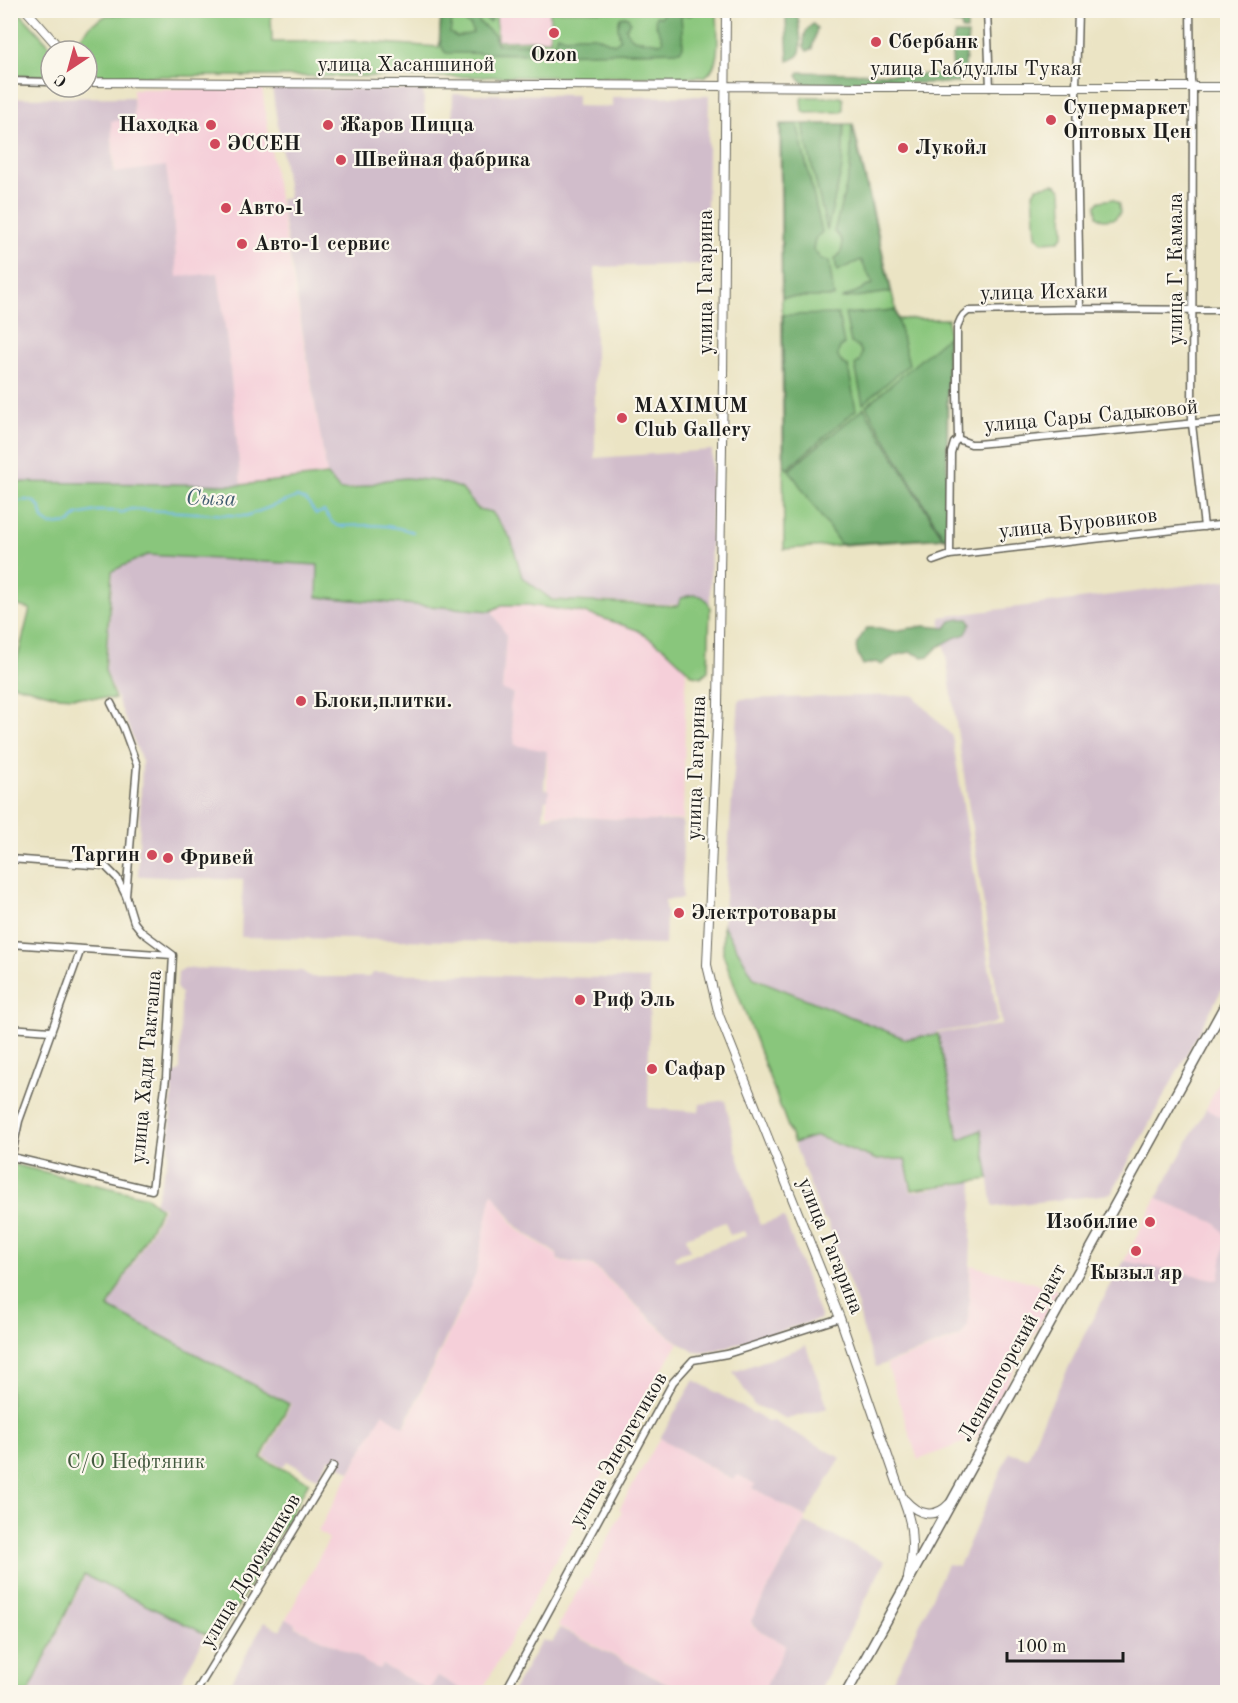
<svg xmlns="http://www.w3.org/2000/svg" width="1238" height="1703" font-family="'Old Standard TT',serif">
<rect width="100%" height="100%" fill="#fbf7ec"/>
<filter id="ink" filterUnits="userSpaceOnUse"><feTurbulence type="fractalNoise" baseFrequency=".0167" numOctaves="2"/><feDisplacementMap in="SourceGraphic" scale="12" xChannelSelector="R" yChannelSelector="G"/><feConvolveMatrix kernelMatrix="1 2 1 2 8 2 1 2 1" color-interpolation-filters="sRGB"/></filter>
<filter id="wash" filterUnits="userSpaceOnUse"><feTurbulence type="fractalNoise" baseFrequency=".008" numOctaves="4" result="noise"/><feDisplacementMap in="SourceGraphic" scale="24" xChannelSelector="R" yChannelSelector="G"/><feGaussianBlur stdDeviation="1.35" result="paint"/><feColorMatrix in="noise" values="0 0 0 0 0 0 0 0 0 0 0 0 0 0 0 0 0 1.4 0 .05"/><feComposite in="paint" operator="in"/></filter>
<g filter="url(#wash)">
<rect width="100%" height="100%" fill="#ebe4c4"/>
<path fill="#f5cfd9" d="M 443,11 L 684,11 L 684,44 L 441,51 Z
M 262,88 L 277,189 L 327,474 L 241,485 L 229,359 L 218,273 L 177,278 L 172,197 L 170,197 L 166,167 L 115,174 L 111,121 L 134,120 L 133,89 Z
M 502,605 L 528,605 L 580,612 L 637,630 L 664,648 L 686,668 L 683,820 L 642,821 L 547,814 L 547,751 L 515,746 L 510,707 L 513,693 L 502,691 L 506,635 L 492,611 Z
M 1227,1066 L 1227,1121 L 1206,1109 Z
M 492,1192 L 516,1228 L 557,1255 L 558,1261 L 593,1266 L 670,1337 L 679,1343 L 647,1393 L 585,1508 L 481,1692 L 466,1692 L 438,1676 L 429,1690 L 382,1665 L 379,1669 L 364,1662 L 360,1657 L 296,1627 L 294,1623 L 286,1619 L 329,1539 L 318,1531 L 383,1413 L 405,1427 L 468,1293 L 468,1288 L 475,1276 Z
M 1157,1197 L 1170,1205 L 1216,1223 L 1227,1236 L 1219,1280 L 1124,1261 Z
M 971,1265 L 1058,1290 L 978,1437 L 918,1460 L 887,1364 L 961,1337 L 968,1325 Z
M 660,1438 L 732,1480 L 738,1475 L 755,1484 L 753,1488 L 805,1517 L 805,1521 L 751,1621 L 753,1627 L 786,1645 L 763,1692 L 683,1692 L 558,1626 L 585,1578 L 605,1589 L 588,1579 L 622,1511 L 619,1509 Z"/>
<path fill="#d1bdcb" fill-rule="evenodd" d="M 272,88 L 423,90 L 426,130 L 452,130 L 453,94 L 577,95 L 577,106 L 612,107 L 612,97 L 709,96 L 706,264 L 595,267 L 595,458 L 712,450 L 710,606 L 552,599 L 522,577 L 511,538 L 493,512 L 478,508 L 462,488 L 436,481 L 406,478 L 387,479 L 373,485 L 340,490 L 327,474 L 280,199 L 289,198 Z
M 133,97 L 134,120 L 111,121 L 114,173 L 166,166 L 170,197 L 172,197 L 177,277 L 218,273 L 229,358 L 241,485 L 11,482 L 11,98 Z
M 147,555 L 318,565 L 317,597 L 492,611 L 506,635 L 502,690 L 513,693 L 510,707 L 515,745 L 547,751 L 544,789 L 549,790 L 548,799 L 545,800 L 543,818 L 555,815 L 642,821 L 683,821 L 682,899 L 665,900 L 665,909 L 666,912 L 665,945 L 241,937 L 243,880 L 138,876 L 142,761 L 106,671 L 113,571 Z
M 1227,580 L 1227,980 L 1111,1194 L 993,1207 L 981,1131 L 959,1140 L 938,1033 L 1002,1025 L 940,617 Z
M 913,695 L 952,736 L 998,1021 L 992,1024 L 937,1032 L 936,1035 L 906,1039 L 754,977 L 723,924 L 739,699 Z
M 185,968 L 302,971 L 311,977 L 369,977 L 372,973 L 650,979 L 648,1108 L 699,1112 L 700,1104 L 725,1100 L 736,1150 L 760,1225 L 784,1217 L 821,1319 L 712,1351 L 694,1352 L 670,1336 L 593,1265 L 558,1260 L 557,1254 L 517,1227 L 492,1192 L 475,1276 L 404,1427 L 383,1413 L 350,1472 L 329,1458 L 318,1479 L 287,1461 L 283,1467 L 264,1457 L 291,1404 L 109,1307 L 164,1208 L 155,1203 L 169,1154 L 173,1074 L 180,1071 L 181,993 L 177,989 L 178,972 ZM 725,1222 L 730,1235 L 744,1231 L 746,1236 L 676,1261 L 674,1256 L 690,1250 L 686,1237 Z
M 1206,1109 L 1227,1120 L 1228,1123 L 1227,1692 L 886,1692 L 901,1665 L 947,1564 L 959,1566 L 1009,1452 L 1028,1458 L 1040,1427 L 1087,1329 L 1124,1261 L 1219,1280 L 1226,1236 L 1216,1223 L 1170,1205 L 1157,1197 Z
M 817,1137 L 877,1161 L 905,1160 L 911,1192 L 973,1182 L 968,1325 L 961,1336 L 876,1367 L 863,1330 L 858,1307 L 827,1221 L 823,1219 L 794,1143 Z
M 806,1346 L 828,1408 L 787,1419 L 754,1405 L 733,1372 Z
M 694,1380 L 769,1422 L 773,1421 L 841,1458 L 806,1517 L 753,1488 L 755,1484 L 738,1475 L 733,1480 L 660,1438 Z
M 805,1522 L 885,1561 L 819,1692 L 763,1692 L 786,1645 L 754,1627 L 751,1621 Z
M 85,1576 L 201,1632 L 204,1639 L 175,1692 L 30,1692 Z
M 286,1619 L 294,1623 L 295,1627 L 360,1657 L 364,1662 L 379,1669 L 382,1665 L 429,1690 L 438,1676 L 466,1692 L 226,1692 L 264,1622 L 280,1630 Z
M 560,1628 L 682,1692 L 512,1692 L 542,1640 L 552,1643 Z"/>
<path fill="#89c67c" stroke="#52714c" stroke-width="1.5" d="M 11,10 L 18,11 L 55,51 L 51,51 L 51,76 L 11,76 L 11,25 L 13,22 L 11,19 Z
M 441,11 L 496,11 L 497,41 L 550,40 L 550,11 L 717,11 C 717,30 723,67 704,77 L 106,76 L 95,74 L 87,68 L 87,51 L 73,51 L 73,45 L 92,24 L 107,15 L 271,13 L 272,42 L 353,41 L 439,47 Z
M 803,97 L 841,97 L 843,99 L 843,109 L 841,112 L 806,113 L 802,110 L 801,99 Z
M 780,124 L 853,124 L 898,319 L 948,319 L 947,538 L 784,549 Z
M 1054,184 L 1059,187 L 1062,191 L 1064,234 L 1059,241 L 1042,242 L 1036,236 L 1033,193 L 1037,187 Z
M 1113,199 L 1119,204 L 1120,213 L 1114,219 L 1103,220 L 1097,216 L 1096,206 L 1100,201 Z
M 327,475 L 340,490 L 354,489 L 386,480 L 406,478 L 437,481 L 461,488 L 478,509 L 492,512 L 511,539 L 522,577 L 552,600 L 678,606 L 680,599 C 692,593 705,592 710,607 L 708,671 L 701,677 L 693,675 L 664,648 L 637,630 L 602,618 L 580,612 L 528,605 L 502,605 L 491,611 L 317,597 L 318,565 L 147,555 L 112,571 L 105,670 L 115,699 L 57,696 L 11,684 L 30,609 L 11,604 L 11,482 L 241,485 Z
M 723,925 L 754,978 L 906,1039 L 938,1034 L 959,1140 L 981,1130 L 989,1179 L 912,1190 L 905,1159 L 877,1160 L 817,1136 L 794,1143 L 723,954 Z
M 12,1164 L 147,1197 L 161,1209 L 108,1307 L 289,1404 L 261,1458 L 309,1482 L 218,1640 L 84,1575 L 29,1692 L 10,1692 L 10,1168 Z"/>
<path fill="#6eab6c" stroke="#456444" stroke-width="1.5" d="M 489,10 L 492,20 L 489,22 L 483,16 L 479,17 L 479,22 L 494,35 L 497,44 L 530,44 L 540,47 L 539,54 L 446,53 C 436,44 441,25 442,13 L 445,11 L 450,11 L 453,15 L 450,33 L 457,37 L 473,33 L 471,26 L 466,23 L 465,11 Z
M 665,11 L 695,11 L 691,15 L 681,15 L 683,47 L 680,51 L 549,54 L 549,47 L 553,45 L 557,35 L 566,38 L 577,36 L 595,36 L 614,44 L 620,40 L 618,26 L 620,18 L 626,16 L 628,17 L 630,22 L 626,28 L 629,35 L 634,39 L 660,43 L 663,41 C 661,30 653,27 656,16 L 661,17 Z
M 787,11 L 797,11 C 798,20 803,43 800,52 C 798,57 792,60 788,61 L 786,20 Z
M 955,11 L 967,11 L 967,30 L 962,30 L 961,24 L 954,24 L 951,21 L 951,17 Z
M 813,24 L 817,28 L 812,49 L 807,51 L 804,47 C 804,37 804,30 813,24 Z
M 955,34 L 968,34 L 964,77 L 958,83 L 804,84 L 797,76 L 799,72 L 951,75 L 953,74 C 953,61 949,46 955,34 Z
M 797,124 L 822,232 L 815,239 L 813,249 L 821,259 L 829,261 L 834,297 L 782,297 L 781,125 Z
M 804,124 L 844,124 L 842,168 L 827,230 L 805,136 Z
M 852,124 L 891,292 L 841,299 L 873,284 L 861,260 L 837,271 L 835,259 C 845,251 845,239 834,232 L 850,171 Z
M 895,310 L 909,364 L 863,404 L 855,365 L 860,361 L 862,353 L 858,346 L 851,343 L 845,314 Z
M 838,314 L 844,344 C 834,352 837,362 848,366 L 856,410 L 787,469 L 784,464 L 783,315 Z
M 947,337 L 947,537 L 944,538 L 866,406 Z
M 864,408 L 943,538 L 840,544 L 789,470 Z
M 960,619 L 969,619 L 971,623 L 966,634 L 954,638 L 938,647 L 929,656 L 923,657 L 911,652 L 896,655 L 881,665 L 876,662 L 863,665 C 853,646 854,646 867,628 L 879,628 L 893,631 L 924,626 L 946,628 L 951,621 Z"/>
<g fill="none" stroke-linecap="round" stroke-linejoin="round">
<path stroke="#74baeb" stroke-width="2" d="M 10,506 C 15,502 18,501 24,500 C 38,500 41,507 43,519 L 51,525 L 70,523 L 77,515 L 97,511 L 118,511 L 121,513 L 131,509 L 246,516 L 297,497 L 307,501 L 316,514 L 324,511 L 333,523 L 338,526 C 365,525 386,523 413,532"/>
</g>
</g>
<g filter="url(#ink)">
<g fill="none" stroke-linecap="round" stroke-linejoin="round">
<g stroke="#646257" stroke-width="9">
<path id="minor" d="M 987,10 L 990,88
M 1078,10 L 1076,87 L 1080,309
M 1190,10 L 1191,81 L 1193,87 L 1192,424 L 1204,527
M 10,81 L 51,82
M 958,439 L 971,444 L 977,444 L 1228,420
M 950,555 L 951,453 L 954,443 L 958,439 L 957,392 L 957,329 C 959,321 961,316 968,311 L 1080,309 L 1228,310
M 933,561 L 950,555 L 1228,524
M 111,703 L 123,727 L 137,765 L 126,896
M 10,859 L 105,866 L 117,878 L 126,896 L 134,922 L 142,932 L 173,955 L 166,1078 L 152,1190 L 12,1157
M 10,944 L 172,955
M 10,1028 L 50,1031
M 11,1159 L 19,1121 L 81,949
M 196,1692 L 333,1466
M 505,1692 L 673,1382 L 693,1360 L 727,1354 L 840,1318"/>
</g>
<g stroke="#646257" stroke-width="10">
<path id="tertiary" d="M 26,10 L 62,51
M 726,10 L 723,381 L 718,705 L 707,965 L 719,1015 L 840,1318 L 907,1511 C 914,1534 913,1554 908,1577
M 87,79 L 89,82 L 869,87 L 1228,87
M 905,1500 C 918,1515 935,1519 949,1504"/>
</g>
<g stroke="#646257" stroke-width="12">
<path id="primary" d="M 847,1692 L 1228,1000"/>
</g>
<use href="#minor" stroke="#fff" stroke-width="6"/>
<use href="#tertiary" stroke="#fff" stroke-width="8"/>
<use href="#primary" stroke="#fff" stroke-width="9"/>
</g>
</g>
<g fill="#d1495b" stroke="#fbf7ec" stroke-width="2">
<circle cx="554" cy="33" r="6"/>
<circle cx="876" cy="42" r="6"/>
<circle cx="1051" cy="120" r="6"/>
<circle cx="211" cy="125" r="6"/>
<circle cx="328" cy="125" r="6"/>
<circle cx="215" cy="144" r="6"/>
<circle cx="903" cy="148" r="6"/>
<circle cx="341" cy="160" r="6"/>
<circle cx="226" cy="208" r="6"/>
<circle cx="242" cy="244" r="6"/>
<circle cx="622" cy="418" r="6"/>
<circle cx="301" cy="701" r="6"/>
<circle cx="152" cy="855" r="6"/>
<circle cx="168" cy="858" r="6"/>
<circle cx="679" cy="913" r="6"/>
<circle cx="580" cy="1000" r="6"/>
<circle cx="652" cy="1069" r="6"/>
<circle cx="1150" cy="1222" r="6"/>
<circle cx="1136" cy="1251" r="6"/>
</g>
<g text-anchor="middle" dominant-baseline="central" stroke-width="4.5" stroke-linejoin="round" paint-order="stroke">
<g font-size="21" font-weight="bold" fill="#1c1c1c" stroke="#fbf7ec" text-anchor="start">
<text x="888" y="42">Сбербанк</text>
<text x="554" y="55" text-anchor="middle">Ozon</text>
<text x="1063" y="108">Супермаркет<tspan x="1063" dy="24">Оптовых Цен</tspan></text>
<text x="199" y="125" text-anchor="end">Находка</text>
<text x="340" y="125">Жаров Пицца</text>
<text x="227" y="144">ЭССЕН</text>
<text x="915" y="148">Лукойл</text>
<text x="353" y="160">Швейная фабрика</text>
<text x="238" y="208">Авто-1</text>
<text x="254" y="244">Авто-1 сервис</text>
<text x="634" y="406">MAXIMUM<tspan x="634" dy="24">Club Gallery</tspan></text>
<text x="313" y="701">Блоки,плитки.</text>
<text x="140" y="855" text-anchor="end">Таргин</text>
<text x="180" y="858">Фривей</text>
<text x="691" y="913">Электротовары</text>
<text x="592" y="1000">Риф Эль</text>
<text x="664" y="1069">Сафар</text>
<text x="1138" y="1222" text-anchor="end">Изобилие</text>
<text x="1136" y="1273" text-anchor="middle">Кызыл яр</text>
</g>
<g font-size="21" fill="#1c1c1c" stroke="#fbf7ec">
<text x="406" y="65">улица Хасаншиной</text>
<text x="976" y="69">улица Габдуллы Тукая</text>
<text transform="translate(1176 269) rotate(-90)">улица Г. Камала</text>
<text transform="translate(706 282) rotate(-90)">улица Гагарина</text>
<text transform="translate(1044 293) rotate(-1)">улица Исхаки</text>
<text transform="translate(1091 417) rotate(-5)">улица Сары Садыковой</text>
<text transform="translate(1078 524) rotate(-6)">улица Буровиков</text>
<text transform="translate(697 768) rotate(-88)">улица Гагарина</text>
<text transform="translate(147 1067) rotate(-85)">улица Хади Такташа</text>
<text transform="translate(830 1246) rotate(68)">улица Гагарина</text>
<text transform="translate(1013 1353) rotate(-61)">Лениногорский тракт</text>
<text transform="translate(619 1450) rotate(-60)">улица Энергетиков</text>
<text transform="translate(251 1571) rotate(-59)">улица Дорожников</text>
</g>
<g font-size="21" fill="#42583e" stroke="#fbf7ec">
<text x="136" y="1462">С/О Нефтяник</text>
</g>
<g font-size="22" font-style="italic" fill="#3f5b6f" stroke="#fbf7ec">
<text transform="translate(211 499) rotate(1)">Сыза</text>
</g>
</g>
<rect width="1238" height="1703" fill="none" stroke="#fbf7ec" stroke-width="36"/>
<g transform="translate(69 69) rotate(216)"><circle r="28" fill="#fbf7ec" stroke="#a29f99" stroke-width="1.5"/>
<path d="M0-4.5L10 22L0 15L-10 22Z" fill="#d1495b"/>
<text y="-9" font-size="16" font-weight="bold" text-anchor="middle" fill="#1c1c1c">С</text>
</g>
<path d="M1007 1652v9h116v-9" fill="none" stroke="#1c1c1c" stroke-width="3"/>
<text x="1016" y="1652" font-size="18" fill="#1c1c1c" stroke="#fbf7ec" stroke-width="4.5" paint-order="stroke">100 m</text>
</svg>
